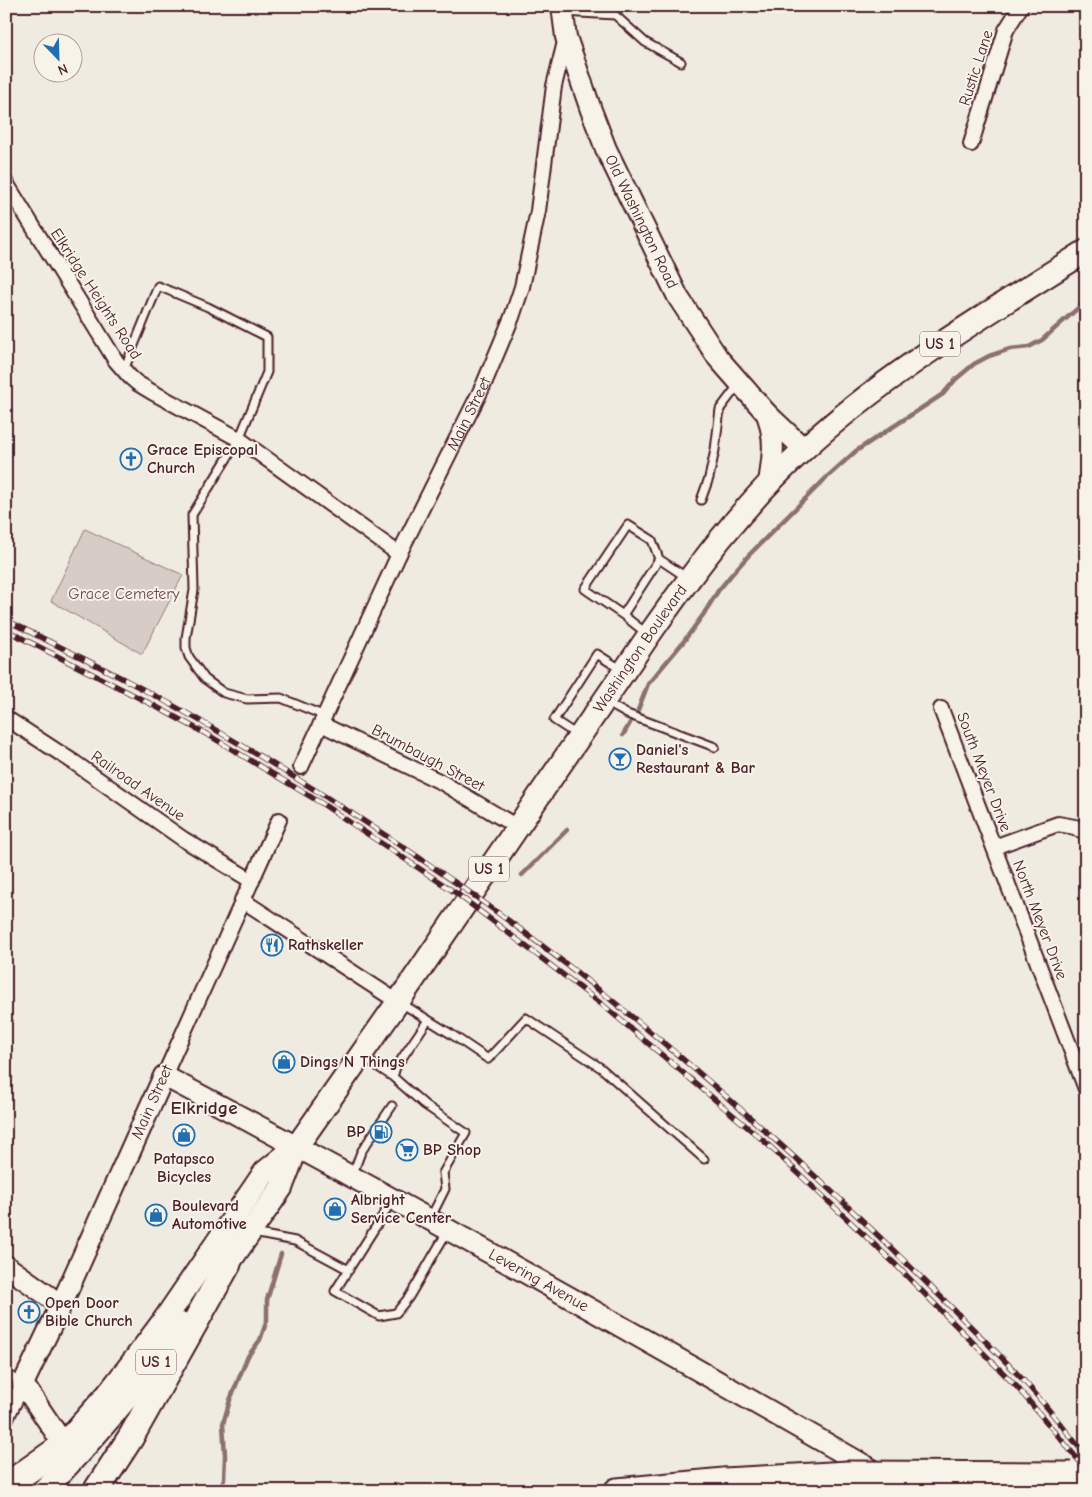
<svg xmlns="http://www.w3.org/2000/svg" width="1092" height="1497" font-family="'Comic Neue',sans-serif">
<rect width="100%" height="100%" fill="#f0ebe0"/>
<filter id="ink" filterUnits="userSpaceOnUse"><feTurbulence type="fractalNoise" baseFrequency=".02" numOctaves="2"/><feDisplacementMap in="SourceGraphic" scale="10" xChannelSelector="R" yChannelSelector="G"/><feConvolveMatrix kernelMatrix="1 2 1 2 8 2 1 2 1" color-interpolation-filters="sRGB"/></filter>
<g filter="url(#ink)">
<path fill="#d8cdc6" stroke="#917678" d="M 85,529 L 183,575 L 142,654 L 51,601 Z"/>
<g fill="none" stroke-linecap="round" stroke-linejoin="round">
<path stroke="#8b6f72" stroke-width="4.5" d="M 638,710 L 648,684 L 684,641 L 703,615 L 718,591 L 732,574 L 749,555 L 827,477 L 856,451 L 943,394 L 956,379 L 974,364 L 989,356 L 1010,349 L 1029,347 L 1042,340 L 1086,301
M 623,735 L 630,723
M 522,875 L 567,830
M 219,1491 L 224,1479 L 225,1456 L 223,1424 L 230,1400 L 248,1356 L 260,1340 L 267,1320 L 267,1300 L 281,1254"/>
<g stroke="#4a1f2b" stroke-width="11">
<path id="lane" d="M 563,12 L 615,15 L 645,42 L 681,62
M 124,370 L 158,286 L 208,307 L 267,337 L 267,372 L 239,439 L 192,515 L 194,590 L 186,638 L 186,648 L 189,657 L 205,679 L 224,693 L 247,699 L 281,698 L 325,716
M 701,500 L 709,478 L 715,450 L 720,409 L 739,384
M 623,615 L 585,589 L 628,525 L 652,540 L 659,559
M 646,633 L 623,615 L 659,559 L 686,577
M 607,703 L 627,714 L 715,747
M 577,735 L 554,720 L 597,654 L 622,670
M 401,1003 L 451,1034 L 488,1059 L 526,1018 L 601,1068 L 704,1159
M 363,1057 L 393,1077 L 425,1105 L 466,1133 L 443,1173 L 445,1189 L 430,1219
M 393,1077 L 396,1067 L 428,1020
M 352,1176 L 361,1152 L 392,1106
M 392,1201 L 335,1291 L 379,1316 L 396,1313 L 409,1297 L 447,1232
M 253,1233 L 295,1241 L 349,1270
M 6,1373 L 21,1383"/>
</g>
<g stroke="#4a1f2b" stroke-width="18">
<g id="street">
<path d="M 971,144 L 1006,30 L 1021,6"/>
<path d="M 6,183 L 116,361 L 130,377 L 137,383 L 152,392 L 239,439 L 399,554"/>
<path d="M 941,709 L 1086,1089"/>
<path d="M 6,718 L 75,763 L 183,839 L 252,881"/>
<path d="M 321,724 L 443,783 L 517,827"/>
<path id="s1" d="M 301,767 L 399,554 L 483,386 L 512,317 L 522,287 L 538,211 L 554,86 L 566,38"/>
<path d="M 994,847 L 1058,824 L 1075,827 L 1086,834"/>
<path d="M 242,900 L 398,1002"/>
<path d="M 164,1076 L 279,820"/>
<path d="M 6,1418 L 23,1384"/>
</g>
</g>
<g stroke="#4a1f2b" stroke-width="24">
<g id="secondary">
<path id="s2" d="M 562,6 L 566,37 L 591,110 L 606,149 L 678,297 L 718,358 L 767,414 L 804,449"/>
<path d="M 767,414 C 776,440 773,456 769,483"/>
<path d="M 6,1266 L 61,1305"/>
<path id="s3" d="M 64,1445 L 23,1384 L 61,1305 L 164,1076 C 415,1208 662,1349 909,1491"/>
</g>
</g>
<g stroke="#4a1f2b" stroke-width="26">
<g id="primary">
<path id="s4" d="M 218,1278 L 281,1188 L 297,1146 L 398,1002 L 649,635 C 695,569 744,504 804,449 C 889,371 989,313 1086,251"/>
<path d="M 51,1458 L 108,1394 L 136,1358 L 165,1319 L 265,1172 L 296,1147"/>
<path d="M 43,1491 C 94,1439 141,1383 184,1324"/>
</g>
</g>
<g stroke="#4a1f2b" stroke-width="29">
<path id="highway" d="M 6,1486 L 64,1445
M 96,1491 L 131,1437 L 228,1264
M 617,1491 L 724,1481"/>
</g>
<use href="#lane" stroke="#f7f3e8" stroke-width="7"/>
<use href="#street" stroke="#f7f3e8" stroke-width="14"/>
<use href="#secondary" stroke="#f7f3e8" stroke-width="20"/>
<use href="#primary" stroke="#f7f3e8" stroke-width="22"/>
<use href="#highway" stroke="#f7f3e8" stroke-width="25"/>
<g stroke="#4a1f2b" stroke-width="5.5">
<path id="rail" d="M 6,620 C 76,655 147,689 214,729 C 298,778 380,830 459,885 C 585,973 704,1074 817,1178 C 866,1223 914,1270 961,1317 C 982,1338 1004,1359 1024,1381 C 1046,1405 1066,1431 1086,1456
M 6,630 L 151,704 L 210,736 L 321,803 L 456,893 L 604,1006 L 765,1142 L 894,1263 L 1017,1387 L 1086,1469"/>
</g>
<use href="#rail" stroke="#f7f3e8" stroke-width="4" stroke-dasharray="11" stroke-linecap="butt"/>
<g stroke="#4a1f2b" stroke-width="29" stroke-linecap="butt">
<path id="highway-bridge" d="M 724,1481 L 848,1474 L 1071,1475"/>
</g>
<use href="#highway-bridge" stroke="#f7f3e8" stroke-width="25"/>
</g>
</g>
<defs>
<g id="church-ring" transform="scale(1.125)"><circle r="9.5" fill="#f7f3e8" stroke="#1f6fb2" stroke-width="1.5"/><path d="M-1.2-6h2.4v3.5h3.3v2.4h-3.3V6h-2.4V-.1h-3.3v-2.4h3.3Z" fill="#1f6fb2"/></g>
<g id="bar-ring" transform="scale(1.125)"><circle r="9.5" fill="#f7f3e8" stroke="#1f6fb2" stroke-width="1.5"/><path d="M-6-5H6L.8 .8V4.5H3.5V6h-7V4.5H-.8V.8Z" fill="#1f6fb2"/></g>
<g id="restaurant-ring" transform="scale(1.125)"><circle r="9.5" fill="#f7f3e8" stroke="#1f6fb2" stroke-width="1.5"/><path d="M-5-6h1v4h1v-4h1v4h1v-4h1v5L-1.5 .5V6h-2V.5L-5-1ZM5-6V6H3V1.5H1.5Q1.5-4 5-6Z" fill="#1f6fb2"/></g>
<g id="shop-ring" transform="scale(1.125)"><circle r="9.5" fill="#f7f3e8" stroke="#1f6fb2" stroke-width="1.5"/><path d="M-5-2.5h2.3a2.7 3.5 0 0 1 5.4 0H5L5.5 6h-11ZM-1.5-2.5h3a1.5 2.3 0 0 0-3 0Z" fill="#1f6fb2"/></g>
<g id="fuel-ring" transform="scale(1.125)"><circle r="9.5" fill="#f7f3e8" stroke="#1f6fb2" stroke-width="1.5"/><path d="M-5.5-6h7V0h2V4h1.3V-2.5L3-4.5l.8-.8L6-3V5H2.5V1h-1V6h-7ZM-4.2-4.7v3.2H.2V-4.7Z" fill="#1f6fb2"/></g>
<g id="supermarket-ring" transform="scale(1.125)"><circle r="9.5" fill="#f7f3e8" stroke="#1f6fb2" stroke-width="1.5"/><path d="M-6-5.5h2.5l.6 2H6L4.5 2H-2.5L-4.4-4H-6ZM-1.5 3.2a1.3 1.3 0 1 0 .1 0ZM3 3.2a1.3 1.3 0 1 0 .1 0Z" fill="#1f6fb2"/></g>
</defs>
<g fill-rule="evenodd">
<use href="#church-ring" x="131" y="459"/>
<use href="#bar-ring" x="620" y="759"/>
<use href="#restaurant-ring" x="272" y="945"/>
<use href="#shop-ring" x="284" y="1062"/>
<use href="#fuel-ring" x="381" y="1132"/>
<use href="#shop-ring" x="184" y="1135"/>
<use href="#supermarket-ring" x="407" y="1150"/>
<use href="#shop-ring" x="335" y="1209"/>
<use href="#shop-ring" x="156" y="1215"/>
<use href="#church-ring" x="29" y="1312"/>
</g>
<g text-anchor="middle" dominant-baseline="central" stroke-width="4" stroke-linejoin="round" paint-order="stroke">
<g fill="#f7f3e8" stroke="#7e5f64" stroke-width="1">
<rect x="920" y="331.5" width="40" height="25" rx="4"/>
<rect x="469" y="856.5" width="40" height="25" rx="4"/>
<rect x="136" y="1349.5" width="40" height="25" rx="4"/>
</g>
<g font-size="15" font-weight="bold" fill="#4a1f2b">
<text x="940" y="344">US 1</text>
<text x="489" y="869">US 1</text>
<text x="156" y="1362">US 1</text>
</g>
<g font-size="16" fill="#4a1f2b" stroke="#f7f3e8">
<text transform="translate(976 68) rotate(-72)">Rustic Lane</text>
<text stroke="none"><textPath href="#s2" startOffset="231">Old Washington Road</textPath></text>
<text transform="translate(96 294) rotate(57)">Elkridge Heights Road</text>
<text stroke="none"><textPath href="#s1" startOffset="391">Main Street</textPath></text>
<text stroke="none"><textPath href="#s4" startOffset="759">Washington Boulevard</textPath></text>
<text transform="translate(428 758) rotate(28)">Brumbaugh Street</text>
<text transform="translate(984 772) rotate(69)">South Meyer Drive</text>
<text transform="translate(138 786) rotate(35)">Railroad Avenue</text>
<text transform="translate(1040 920) rotate(69)">North Meyer Drive</text>
<text transform="translate(152 1102) rotate(-66)">Main Street</text>
<text stroke="none"><textPath href="#s3" startOffset="839">Levering Avenue</textPath></text>
</g>
<g font-size="16" font-weight="bold" fill="#4a1f2b" stroke="#f7f3e8" text-anchor="start">
<text x="147" y="450">Grace Episcopal<tspan x="147" dy="18">Church</tspan></text>
<text x="636" y="750">Daniel's<tspan x="636" dy="18">Restaurant &amp; Bar</tspan></text>
<text x="288" y="945">Rathskeller</text>
<text x="300" y="1062">Dings N Things</text>
<text x="365" y="1132" text-anchor="end">BP</text>
<text x="423" y="1150">BP Shop</text>
<text x="184" y="1159" text-anchor="middle">Patapsco<tspan x="184" dy="18">Bicycles</tspan></text>
<text x="351" y="1200">Albright<tspan x="351" dy="18">Service Center</tspan></text>
<text x="172" y="1206">Boulevard<tspan x="172" dy="18">Automotive</tspan></text>
<text x="45" y="1303">Open Door<tspan x="45" dy="18">Bible Church</tspan></text>
</g>
<g font-size="16" fill="#6e4a52" stroke="#f7f3e8">
<text x="124" y="594">Grace Cemetery</text>
</g>
<g font-size="19" font-weight="bold" fill="#4a1f2b" stroke="#f7f3e8">
<text x="204" y="1108">Elkridge</text>
</g>
</g>
<rect width="1092" height="1497" fill="none" stroke="#f7f3e8" stroke-width="25"/>
<rect x="12" y="12" width="1067" height="1472" fill="none" stroke="#4a1f2b" stroke-width="2" filter="url(#ink)"/>
<g transform="translate(58 58) rotate(157)"><circle r="24" fill="#f7f3e8" stroke="#b29e9c"/>
<path d="M0-4L9 19L0 12L-9 19Z" fill="#1f6fb2"/>
<text y="-8" font-size="14" font-weight="bold" text-anchor="middle" fill="#4a1f2b">N</text>
</g>
</svg>
